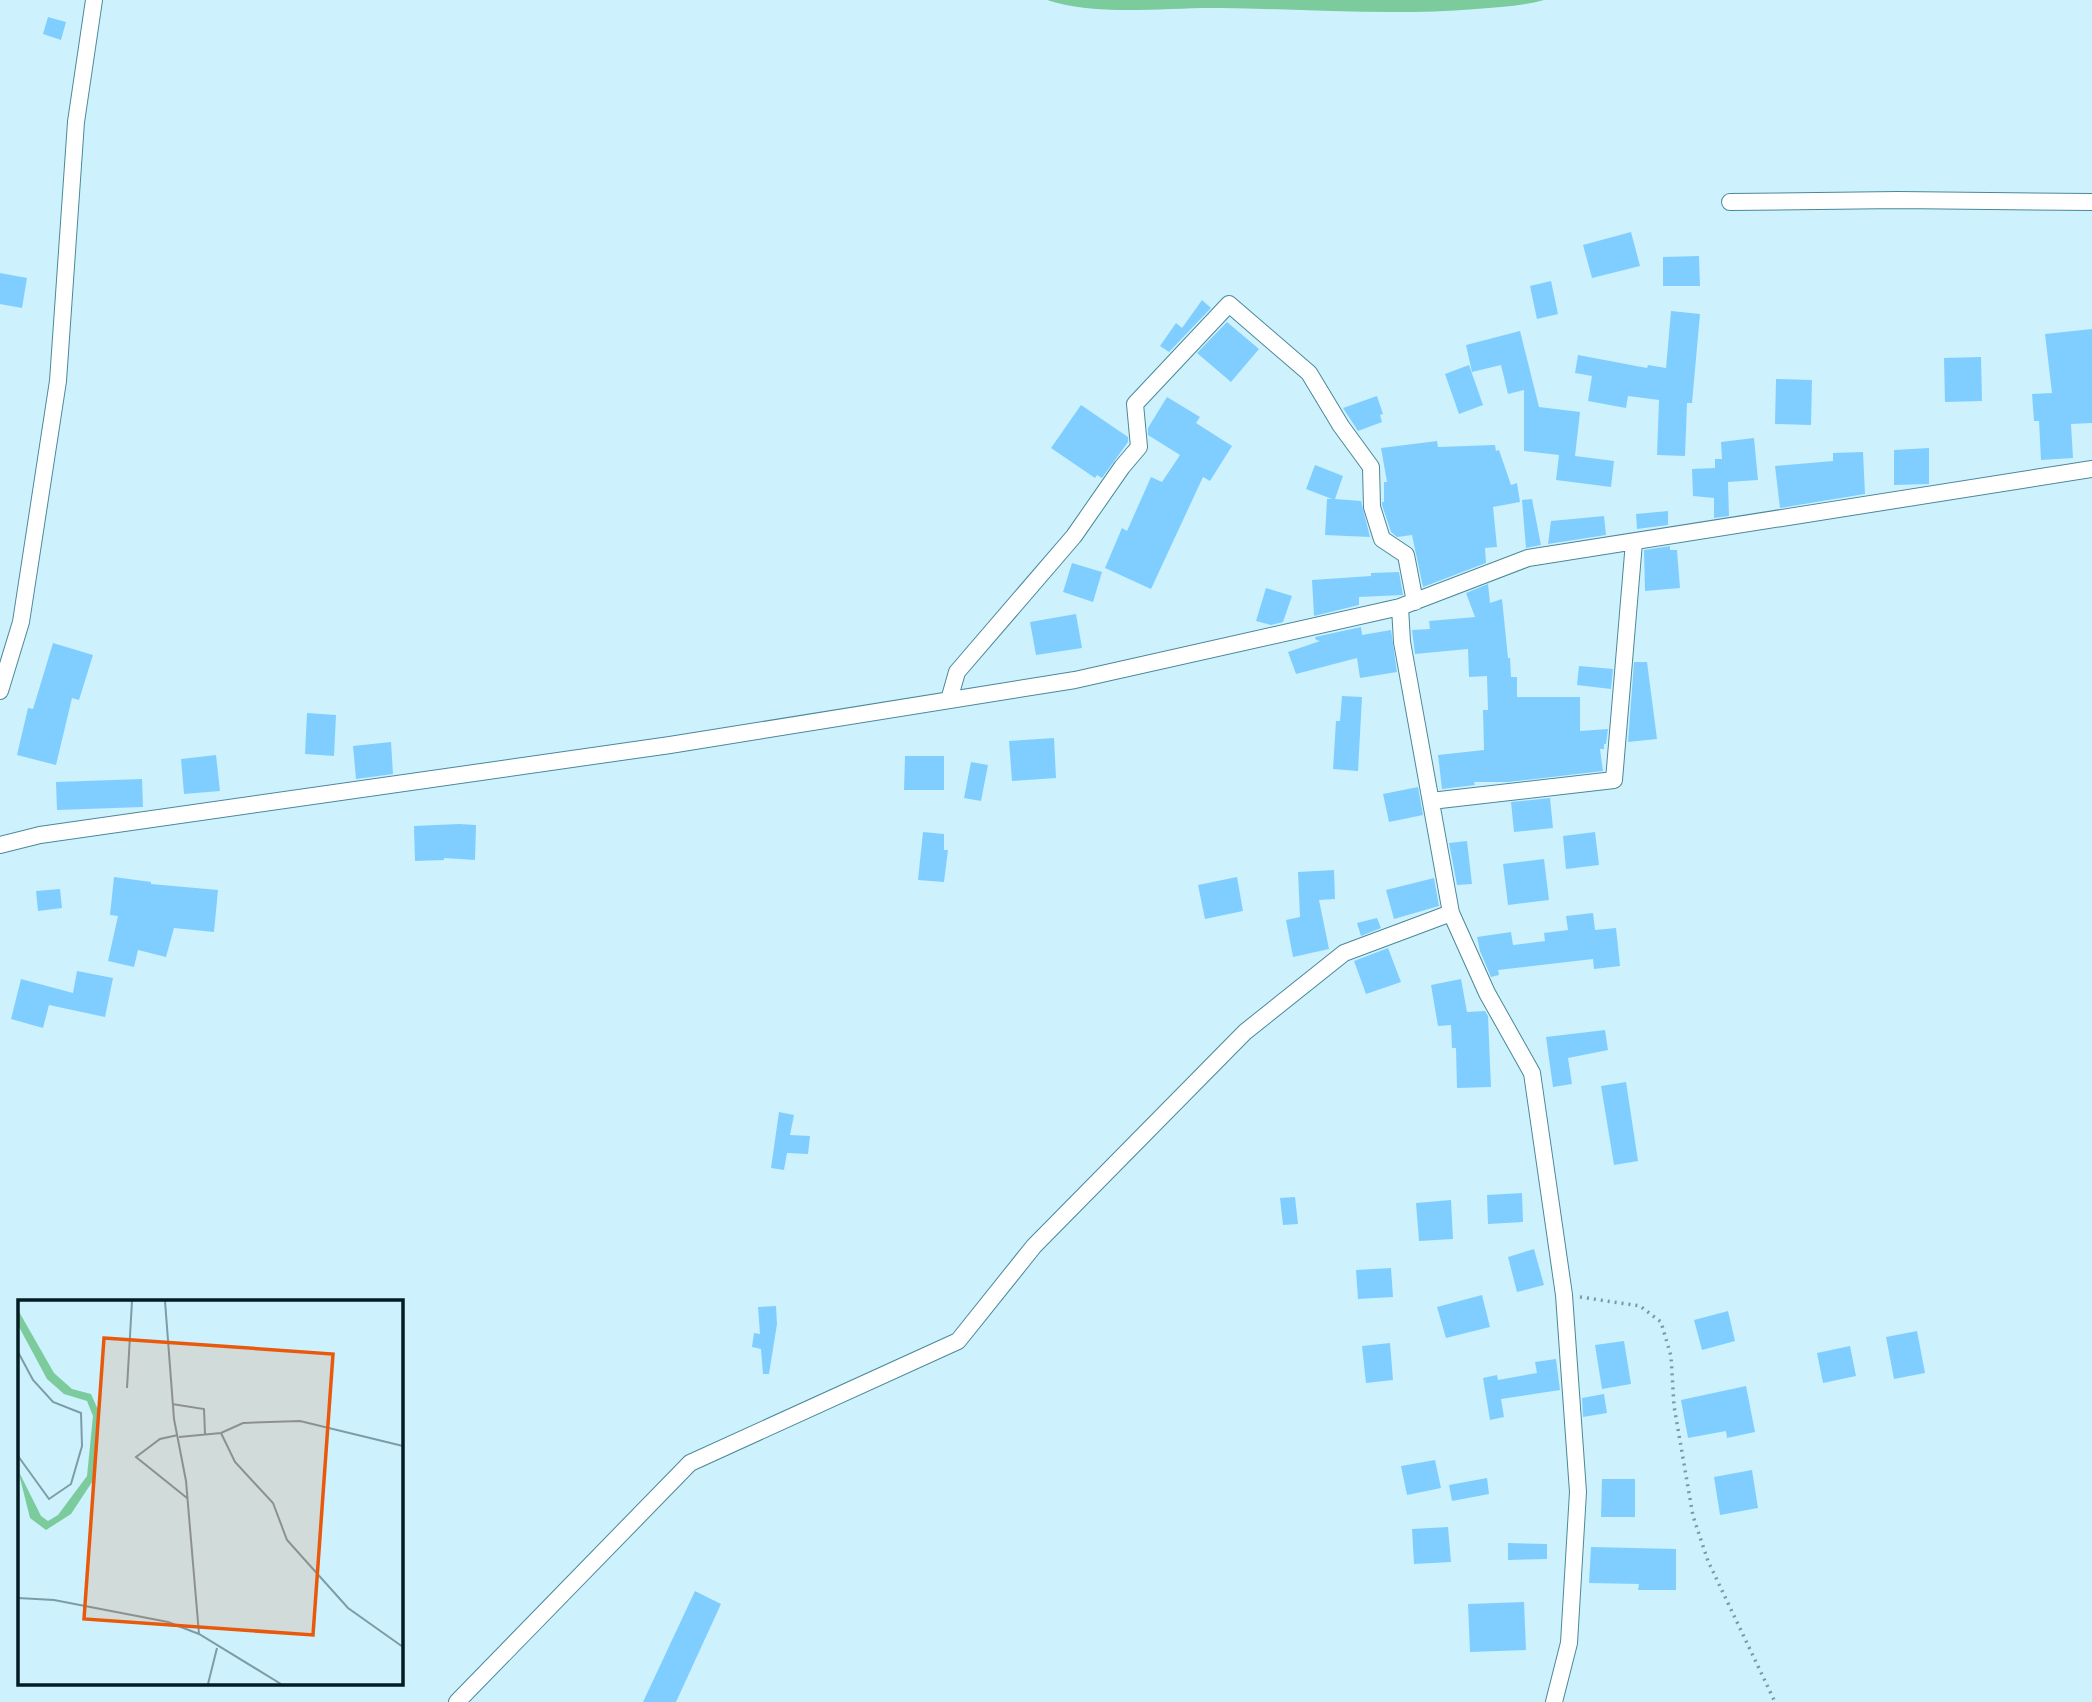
<svg xmlns="http://www.w3.org/2000/svg" width="2092" height="1702" font-family="'Sofia Sans Condensed',sans-serif">
<rect width="100%" height="100%" fill="#cdf2fd"/>
<path fill="#7bcb9d" d="M 1047,0 L 1544,0 C 1522,6 1499,7 1476,9 C 1391,16 1306,9 1221,8 C 1166,7 1099,17 1047,0 Z"/>
<path fill="#80ceff" d="M 48,17 L 66,22 L 61,40 L 43,34 Z
M 1631,232 L 1640,266 L 1592,278 L 1583,245 Z
M 1699,256 L 1700,286 L 1663,286 L 1663,257 Z
M 0,273 L 27,278 L 22,308 L 0,304 Z
M 1551,281 L 1558,314 L 1537,319 L 1530,286 Z
M 1202,300 L 1211,308 L 1169,352 L 1160,346 L 1176,323 L 1182,328 Z
M 1671,311 L 1700,314 L 1692,403 L 1687,403 L 1685,456 L 1657,455 L 1659,400 L 1628,396 L 1626,408 L 1588,401 L 1592,376 L 1575,373 L 1578,355 L 1647,368 L 1648,365 L 1666,368 Z
M 1227,322 L 1259,349 L 1231,382 L 1197,353 Z
M 2092,329 L 2092,423 L 2071,424 L 2073,458 L 2041,460 L 2039,421 L 2034,421 L 2032,394 L 2052,393 L 2045,334 Z
M 1520,331 L 1539,407 L 1580,412 L 1575,456 L 1614,461 L 1611,487 L 1556,480 L 1559,455 L 1524,451 L 1524,390 L 1508,394 L 1501,365 L 1472,372 L 1466,345 Z
M 1981,357 L 1982,401 L 1945,402 L 1944,358 Z
M 1469,365 L 1483,405 L 1459,414 L 1445,374 Z
M 1776,379 L 1812,380 L 1811,425 L 1775,424 Z
M 1377,396 L 1383,414 L 1380,415 L 1382,422 L 1358,431 L 1343,408 Z
M 1167,397 L 1200,417 L 1196,423 L 1232,446 L 1210,481 L 1203,477 L 1151,589 L 1105,568 L 1122,528 L 1127,531 L 1151,477 L 1162,482 L 1180,455 L 1148,435 L 1148,428 Z
M 1081,405 L 1128,437 L 1128,442 L 1102,478 L 1097,475 L 1095,478 L 1051,448 Z
M 1754,438 L 1758,480 L 1728,482 L 1729,516 L 1714,518 L 1714,498 L 1693,496 L 1692,469 L 1715,468 L 1715,459 L 1722,459 L 1721,442 Z
M 1437,441 L 1438,447 L 1495,445 L 1496,451 L 1499,450 L 1511,485 L 1517,483 L 1520,502 L 1493,507 L 1497,547 L 1485,548 L 1486,563 L 1423,587 L 1412,535 L 1397,537 L 1391,532 L 1382,505 L 1382,502 L 1384,502 L 1384,482 L 1387,482 L 1381,448 Z
M 1929,448 L 1929,484 L 1894,485 L 1894,450 Z
M 1863,452 L 1865,494 L 1780,508 L 1775,466 L 1833,461 L 1833,453 Z
M 1315,465 L 1343,476 L 1335,499 L 1361,501 L 1370,537 L 1325,535 L 1327,499 L 1332,499 L 1306,489 Z
M 1532,499 L 1541,545 L 1526,548 L 1522,500 Z
M 1668,511 L 1668,525 L 1637,529 L 1636,514 Z
M 1604,516 L 1606,535 L 1548,544 L 1551,521 Z
M 1670,546 L 1670,550 L 1677,550 L 1680,588 L 1645,591 L 1644,550 Z
M 1072,563 L 1102,572 L 1093,602 L 1063,592 Z
M 1399,572 L 1403,595 L 1359,597 L 1359,605 L 1314,616 L 1312,580 L 1371,576 L 1371,573 Z
M 1488,584 L 1490,603 L 1502,599 L 1508,658 L 1510,658 L 1511,677 L 1517,677 L 1517,697 L 1580,697 L 1580,731 L 1608,729 L 1606,744 L 1604,744 L 1604,749 L 1600,749 L 1603,771 L 1508,782 L 1474,782 L 1475,785 L 1442,789 L 1438,755 L 1484,750 L 1483,710 L 1488,710 L 1487,676 L 1469,677 L 1468,649 L 1415,654 L 1412,630 L 1430,629 L 1429,621 L 1475,617 L 1466,593 Z
M 1266,588 L 1292,596 L 1283,622 L 1271,625 L 1256,621 Z
M 1076,614 L 1082,648 L 1036,655 L 1030,622 Z
M 1361,627 L 1362,635 L 1391,630 L 1397,672 L 1360,678 L 1357,658 L 1296,674 L 1288,652 L 1320,641 L 1316,640 L 1315,637 Z
M 53,643 L 93,655 L 79,700 L 72,698 L 56,765 L 17,755 L 28,708 L 33,709 Z
M 1634,662 L 1647,662 L 1657,739 L 1628,742 Z
M 1579,666 L 1613,669 L 1611,689 L 1577,685 Z
M 1342,696 L 1362,697 L 1358,771 L 1333,769 L 1336,721 L 1340,721 Z
M 307,713 L 336,715 L 334,756 L 305,754 Z
M 1054,738 L 1056,778 L 1012,781 L 1009,741 Z
M 391,742 L 393,774 L 356,779 L 353,746 Z
M 216,755 L 220,791 L 184,794 L 181,759 Z
M 905,756 L 944,756 L 944,790 L 904,790 Z
M 971,762 L 988,765 L 981,801 L 964,798 Z
M 142,779 L 143,807 L 57,810 L 56,782 Z
M 1418,787 L 1423,815 L 1389,822 L 1383,794 Z
M 1550,798 L 1553,828 L 1514,832 L 1511,802 Z
M 459,824 L 476,825 L 475,860 L 444,858 L 444,860 L 415,861 L 414,826 Z
M 923,832 L 944,834 L 944,850 L 948,850 L 944,882 L 918,880 Z
M 1595,832 L 1599,865 L 1566,869 L 1563,836 Z
M 1467,841 L 1472,884 L 1457,885 L 1449,843 Z
M 1544,859 L 1549,900 L 1508,905 L 1503,864 Z
M 1334,870 L 1335,899 L 1319,900 L 1329,949 L 1293,957 L 1286,920 L 1300,917 L 1298,872 Z
M 114,877 L 151,882 L 151,884 L 218,890 L 214,932 L 174,928 L 166,957 L 138,950 L 134,967 L 108,961 L 118,916 L 110,915 Z
M 1237,877 L 1243,911 L 1205,919 L 1198,885 Z
M 1434,878 L 1439,906 L 1394,919 L 1386,890 Z
M 60,889 L 62,908 L 38,911 L 36,891 Z
M 1593,913 L 1595,930 L 1616,928 L 1620,966 L 1594,969 L 1593,959 L 1498,970 L 1499,975 L 1491,977 L 1480,951 L 1477,937 L 1511,932 L 1513,945 L 1545,941 L 1544,933 L 1568,930 L 1566,916 Z
M 1377,918 L 1381,928 L 1361,936 L 1357,923 Z
M 1388,948 L 1401,982 L 1366,994 L 1354,961 Z
M 77,971 L 113,978 L 105,1017 L 49,1005 L 43,1028 L 11,1019 L 21,979 L 73,993 Z
M 1461,979 L 1467,1012 L 1485,1011 L 1488,1016 L 1491,1087 L 1457,1088 L 1456,1048 L 1452,1048 L 1451,1025 L 1438,1026 L 1431,985 Z
M 1605,1030 L 1608,1050 L 1568,1058 L 1572,1084 L 1553,1087 L 1546,1037 Z
M 1626,1082 L 1638,1161 L 1614,1165 L 1601,1086 Z
M 779,1112 L 794,1115 L 790,1135 L 810,1136 L 808,1154 L 787,1153 L 784,1170 L 771,1168 Z
M 1522,1193 L 1523,1222 L 1488,1224 L 1487,1195 Z
M 1295,1197 L 1298,1224 L 1283,1225 L 1280,1198 Z
M 1451,1200 L 1453,1239 L 1419,1241 L 1416,1203 Z
M 1534,1249 L 1544,1285 L 1517,1292 L 1508,1257 Z
M 1391,1268 L 1393,1297 L 1358,1299 L 1356,1270 Z
M 1482,1295 L 1490,1327 L 1446,1338 L 1437,1307 Z
M 776,1306 L 777,1324 L 769,1374 L 763,1374 L 761,1349 L 752,1347 L 754,1333 L 760,1334 L 758,1307 Z
M 1728,1311 L 1735,1341 L 1702,1350 L 1694,1320 Z
M 1917,1331 L 1925,1373 L 1894,1379 L 1886,1337 Z
M 1624,1341 L 1631,1384 L 1602,1389 L 1595,1345 Z
M 1390,1343 L 1393,1380 L 1366,1383 L 1362,1346 Z
M 1850,1346 L 1856,1376 L 1823,1383 L 1817,1353 Z
M 1556,1359 L 1560,1390 L 1501,1399 L 1504,1417 L 1490,1420 L 1483,1378 L 1497,1375 L 1498,1380 L 1537,1373 L 1535,1362 Z
M 1746,1386 L 1755,1432 L 1727,1438 L 1726,1431 L 1688,1438 L 1681,1400 Z
M 1604,1394 L 1607,1413 L 1583,1417 L 1582,1398 Z
M 1435,1460 L 1441,1488 L 1407,1495 L 1401,1466 Z
M 1752,1470 L 1758,1508 L 1720,1515 L 1714,1477 Z
M 1487,1478 L 1489,1494 L 1452,1501 L 1449,1485 Z
M 1602,1479 L 1635,1479 L 1635,1517 L 1601,1517 Z
M 1448,1527 L 1451,1562 L 1414,1564 L 1412,1529 Z
M 1508,1543 L 1547,1544 L 1547,1559 L 1508,1560 Z
M 1591,1547 L 1676,1549 L 1676,1590 L 1638,1590 L 1639,1584 L 1589,1583 Z
M 695,1591 L 721,1604 L 676,1702 L 643,1702 Z
M 1524,1602 L 1526,1650 L 1470,1652 L 1468,1604 Z"/>
<g fill="none" stroke-linecap="round" stroke-linejoin="round">
<g stroke="#4a8899" stroke-width="18">
<path id="street" d="M 1730,202 L 1898,200 L 2092,202
M 1400,607 L 1402,642 L 1451,913 L 1487,993 L 1532,1073 L 1564,1295 L 1578,1492 L 1569,1643 L 1554,1702
M 0,691 L 21,622 L 58,381 L 76,122 L 94,0
M 949,700 L 957,672 L 1074,536 L 1122,467 L 1139,447 L 1135,404 L 1229,304 L 1309,373 L 1341,426 L 1371,467 L 1372,507 L 1382,539 L 1406,555 L 1415,602
M 1431,801 L 1614,780 L 1634,542
M 0,845 L 40,835 L 670,745 L 1075,680 L 1400,607 L 1528,558 L 2092,469
M 457,1702 L 690,1463 L 958,1341 L 1034,1246 L 1245,1032 L 1344,953 L 1451,913"/>
</g>
<path stroke="#799aa3" stroke-width="3.5" stroke-dasharray="2 5" stroke-linecap="butt" d="M 1580,1297 L 1640,1306 L 1661,1322 L 1671,1356 L 1674,1406 L 1693,1516 L 1708,1561 L 1775,1702"/>
<use href="#street" stroke="#fff" stroke-width="16"/>
</g>
<g transform="translate(18 1300)">
<rect width="385" height="385" fill="#cdf2fd"/>
<path d="M 0,10 L 36,73 L 54,89 L 73,94 L 81,112 L 76,179 L 53,214 L 28,230 L 12,218 L 0,170 L 23,216 L 30,221 L 40,215 L 69,176 L 75,116 L 69,101 L 46,94 L 29,79 L 0,25 Z" fill="#7bcb9d"/>
<path fill="none" stroke="#7c9ca6" stroke-width="2" d="M 147,1 L 156,119 L 168,181 L 181,334M 0,52 L 15,80 L 35,102 L 63,113 L 64,146 L 53,184 L 31,199 L 0,156M 109,88 L 114,1M 154,104 L 186,109 L 187,134M 203,133 L 217,162 L 255,203 L 269,240 L 330,308 L 385,347M 160,135 L 142,139 L 118,157 L 169,198M 161,137 L 203,133 L 225,123 L 282,121 L 385,146M 0,298 L 36,300 L 150,322 L 181,334 L 263,384M 190,384 L 199,348"/>
<path fill="#e8590c" fill-opacity="0.15" stroke="#e8590c" stroke-width="3.5" d="M 86,38 L 315,54 L 295,335 L 66,319 Z"/>
<rect width="385" height="385" fill="none" stroke="#021c23" stroke-width="3.5"/>
</g>
</svg>
